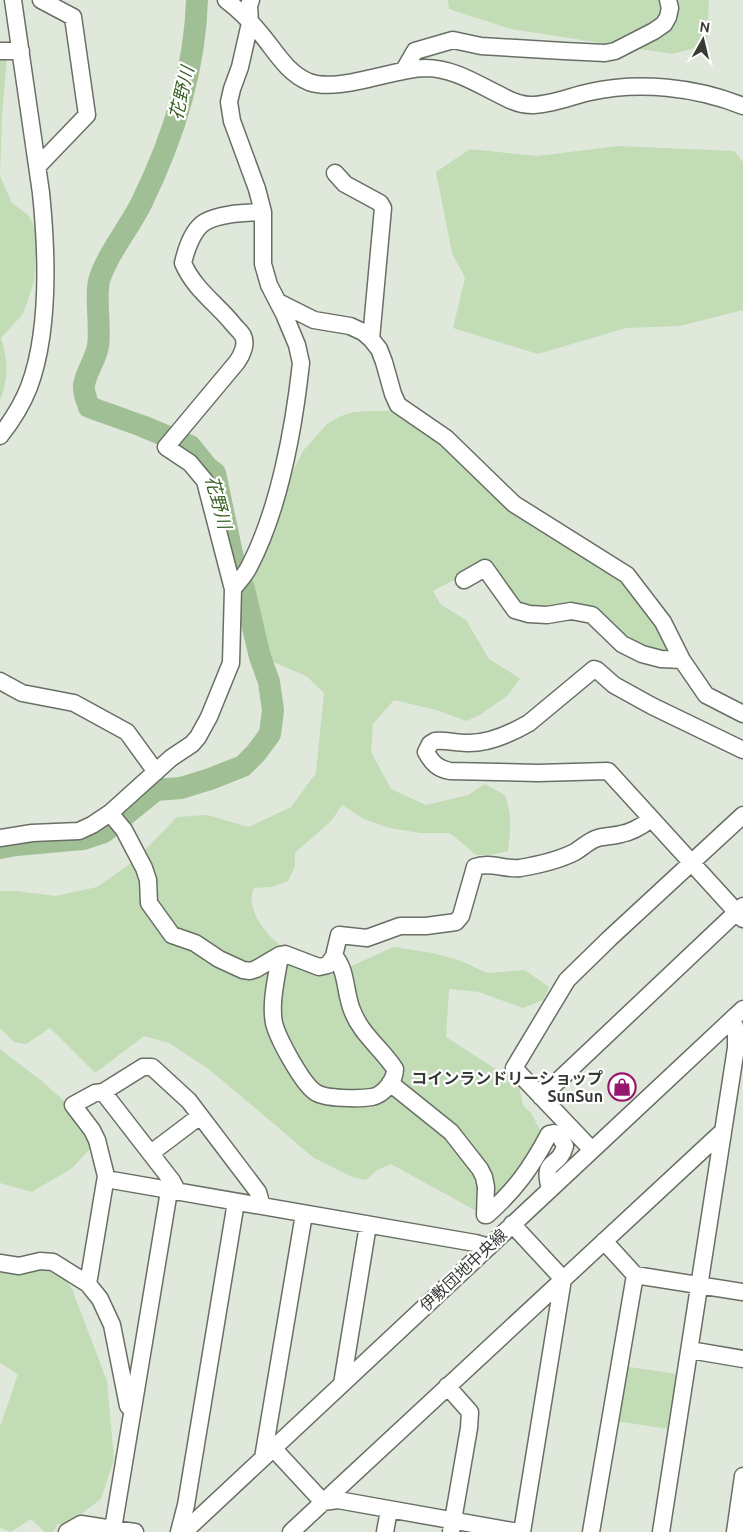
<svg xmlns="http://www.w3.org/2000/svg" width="743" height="1532" font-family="Ubuntu,'Noto Sans JP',sans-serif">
<rect width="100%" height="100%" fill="#dfe8db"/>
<path fill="#c2dcb6" d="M 448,0 L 709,0 L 707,45 L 672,54 L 511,29 L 449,9 Z
M 0,57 L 7,57 L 2,115 L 0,176 L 12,203 L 28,215 L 37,230 L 34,282 L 23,314 L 1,338 C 8,359 9,379 0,400 Z
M 618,146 L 734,151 L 743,162 L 743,310 L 680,326 L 626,328 L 538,354 L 453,328 L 465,278 L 452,253 L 436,172 L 470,149 L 537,156 Z
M 402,410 L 622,578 L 649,606 L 673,652 L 666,655 L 629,642 L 593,611 L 546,613 L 518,606 L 482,565 L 433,591 L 440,604 L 466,620 L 489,659 L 510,672 L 520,679 L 507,696 L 481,714 L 467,721 L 436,710 L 394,700 L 373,724 L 371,752 L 391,789 L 426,805 L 468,795 L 485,784 L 505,795 C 512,816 511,829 508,851 L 491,855 L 476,855 L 450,833 L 421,833 L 389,828 L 364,819 L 342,805 L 332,820 L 295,853 L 295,866 L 288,881 L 271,887 L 254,888 C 244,910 268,937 286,950 C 300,960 316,967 331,975 L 394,947 L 433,953 L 461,961 L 487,973 L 525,970 L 549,987 L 543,1000 L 523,1008 L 479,992 L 449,989 L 446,1037 L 502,1073 L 517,1076 L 523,1105 L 531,1113 L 540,1130 L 538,1149 L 521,1176 L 478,1212 L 391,1164 L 377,1170 L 366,1180 L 352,1177 L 314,1158 L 210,1070 L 169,1043 L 144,1036 L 95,1073 L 50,1028 L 26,1044 L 14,1042 L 0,1028 L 0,891 L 15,891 L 56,896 L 97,887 L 134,861 L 177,817 L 207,815 L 249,827 L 291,807 L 316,773 L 324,693 L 306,676 L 264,658 L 245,619 L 248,586 L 290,477 L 303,451 L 327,424 L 341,416 L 354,412 Z
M 0,1049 L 43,1082 L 73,1109 L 93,1146 L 72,1168 L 32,1192 L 0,1183 Z
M 0,1261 L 59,1267 L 72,1289 L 107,1381 L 114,1459 L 101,1499 L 65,1526 L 58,1524 L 53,1532 L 45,1532 L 31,1519 L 11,1532 L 0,1528 L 0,1424 L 1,1424 L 18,1374 L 0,1363 Z
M 623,1366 L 677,1374 L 669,1429 L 615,1421 Z"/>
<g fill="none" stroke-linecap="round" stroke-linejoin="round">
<path stroke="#a1bf94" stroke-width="22" d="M 0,848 L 16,845 L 83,839 L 104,832 L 156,790 L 181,788 L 210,779 L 243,766 L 256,753 L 270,734 L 273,710 L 269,682 L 260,657 L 244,589 L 233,558 L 215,473 L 207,467 L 190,446 L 142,426 L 89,407 C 87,401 83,392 84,385 C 86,372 96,359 98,346 C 101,326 95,299 99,281 C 106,256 129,228 141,204 C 172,141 195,71 197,0"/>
<g stroke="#686f64" stroke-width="19">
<path id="minor" d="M 226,0 C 239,10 251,22 261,34 C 276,52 287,73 309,82 C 338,93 392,69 425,68 C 454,68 477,84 502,96 C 511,101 521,105 531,105 C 551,105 571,96 590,92 C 639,81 696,87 743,106
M 0,51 L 21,51
M 404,70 L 415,51 L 453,40 L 481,46 L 564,51 L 605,53 L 615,51 L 654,31 L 664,24 L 668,17 L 670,8 L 668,0
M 38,166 L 87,115 L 73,17 L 41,0
M 335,173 L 345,184 L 380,203 L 383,208 L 371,339
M 278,302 L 314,320 L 350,326 L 363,332 L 371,339 L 379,349 L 384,362 L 393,394 L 398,405 L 446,438 L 514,504 L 627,575 L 663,622 L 682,660 L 706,695 L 743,714
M 0,436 C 11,422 22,405 29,387 C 50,331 47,252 41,193 L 13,0
M 464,580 L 485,568 L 515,610 L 529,614 L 547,615 L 571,611 L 592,615 L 622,644 L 642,654 L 661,659 L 682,660
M 233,589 C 238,582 245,575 249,567 C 279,510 294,427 301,363 L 297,345 L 284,314 L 269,285 L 263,264 L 263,212 L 257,189 L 232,121 L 229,102 L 232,89 L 240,67 L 250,23 L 249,5 L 251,0
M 0,681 L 22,693 L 74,703 L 127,732 L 156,772
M 743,750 L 652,706 L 614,685 L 597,670 L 594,669 L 529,723 C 510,734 488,744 466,743 C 456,743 446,740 435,741 L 430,744 L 426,752 C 432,763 438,769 450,771 L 538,773 L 608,771 L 743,919
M 110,813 L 124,830 L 144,868 L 148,880 L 149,903 L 172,935 L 195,943 L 219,959 L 243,970 L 250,971 L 256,969 L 280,955 L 285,954 L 319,967 L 328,965 L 334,956 L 339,935 L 367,938 L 400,926 L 426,926 L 456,922 L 461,916 L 475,867 C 490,861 505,870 520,868 C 538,865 559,860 575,852 C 583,847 590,840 598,838 C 606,836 614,836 621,834 C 633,832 642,826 651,819
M 0,838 L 32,833 L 79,831 L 92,825 L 110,813 L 171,758 L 192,744 L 198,737 L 209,717 L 231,663 L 233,589 L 205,481 L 190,463 L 166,447 L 237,362 C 242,355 247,344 243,336 C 241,332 236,328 233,324 C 216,303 194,289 183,263 C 186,250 193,229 205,222 C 220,213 246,213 263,212
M 280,955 C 277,977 270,1001 274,1023 C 278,1039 302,1083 315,1092 C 324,1099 360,1099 372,1097 C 383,1095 395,1081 395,1069 C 382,1049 360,1033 352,1010 C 345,994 347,969 334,956
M 390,1083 L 451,1132 L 480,1169 L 484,1177 L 486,1187 L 485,1215 L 487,1215 C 516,1189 531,1168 549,1134 L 554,1133 L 559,1135 L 565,1146 C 559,1169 541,1157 550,1189
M 103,1092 L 95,1093 L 73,1105 L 92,1130 L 97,1140 L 106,1176 L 88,1284 L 100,1299 L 112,1325 L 128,1406
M 541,1097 L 743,906
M 592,1150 L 514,1068 L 567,980 L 610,938 L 743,815
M 151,1153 L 200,1116
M 106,1179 L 475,1243 L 489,1247
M 178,1192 L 172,1181 L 103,1092 L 143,1067 L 152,1067 L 189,1101 L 258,1192 L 262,1206
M 512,1224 L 563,1279 L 522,1532
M 604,1241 L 635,1275 L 743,1292
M 0,1263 L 19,1266 L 40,1261 L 53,1262 L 88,1284
M 690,1350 L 743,1359
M 342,1384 L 368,1225
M 447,1386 L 470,1412 L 469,1428 L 451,1532
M 273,1448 L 323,1502
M 263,1458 L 304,1214
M 323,1502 L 338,1500 L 518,1532
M 67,1532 L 81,1524 L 113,1529
M 135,1532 L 113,1529 L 169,1191
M 179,1532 L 186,1505 L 236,1202
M 184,1532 L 743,1009
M 291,1532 L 723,1131
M 385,1532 L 389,1510
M 591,1532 L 635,1275
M 661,1532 L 736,1048 L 736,1031 L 733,1018
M 735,1532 L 743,1476"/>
</g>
<use href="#minor" stroke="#fff" stroke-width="16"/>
</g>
<defs>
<g id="shop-ring" transform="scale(1.4375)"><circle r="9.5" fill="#fff" stroke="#98176e" stroke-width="1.5"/><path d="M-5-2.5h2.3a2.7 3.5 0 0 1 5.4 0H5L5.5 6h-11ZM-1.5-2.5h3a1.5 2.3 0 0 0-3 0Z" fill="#98176e"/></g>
</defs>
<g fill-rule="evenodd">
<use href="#shop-ring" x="622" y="1087"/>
</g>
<g text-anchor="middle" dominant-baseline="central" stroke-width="4.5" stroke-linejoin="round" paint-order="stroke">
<g font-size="16" font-weight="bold" fill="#373a35" stroke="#fff" text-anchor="end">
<text x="603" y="1078">コインランドリーショップ<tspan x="603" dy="18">SunSun</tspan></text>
</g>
<g font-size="16" fill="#373a35" stroke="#fff">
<text transform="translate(463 1270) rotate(-43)">伊敷団地中央線</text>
</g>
<g font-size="18" font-style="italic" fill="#3a6024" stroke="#fff">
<text transform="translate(181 93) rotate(-77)">花野川</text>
<text transform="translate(219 502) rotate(75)">花野川</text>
</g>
</g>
<g transform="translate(703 40) rotate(8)" stroke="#ffffff" stroke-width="4" paint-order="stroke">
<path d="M0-4L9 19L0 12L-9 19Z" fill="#373a35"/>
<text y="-8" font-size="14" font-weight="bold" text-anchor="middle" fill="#373a35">N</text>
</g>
</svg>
